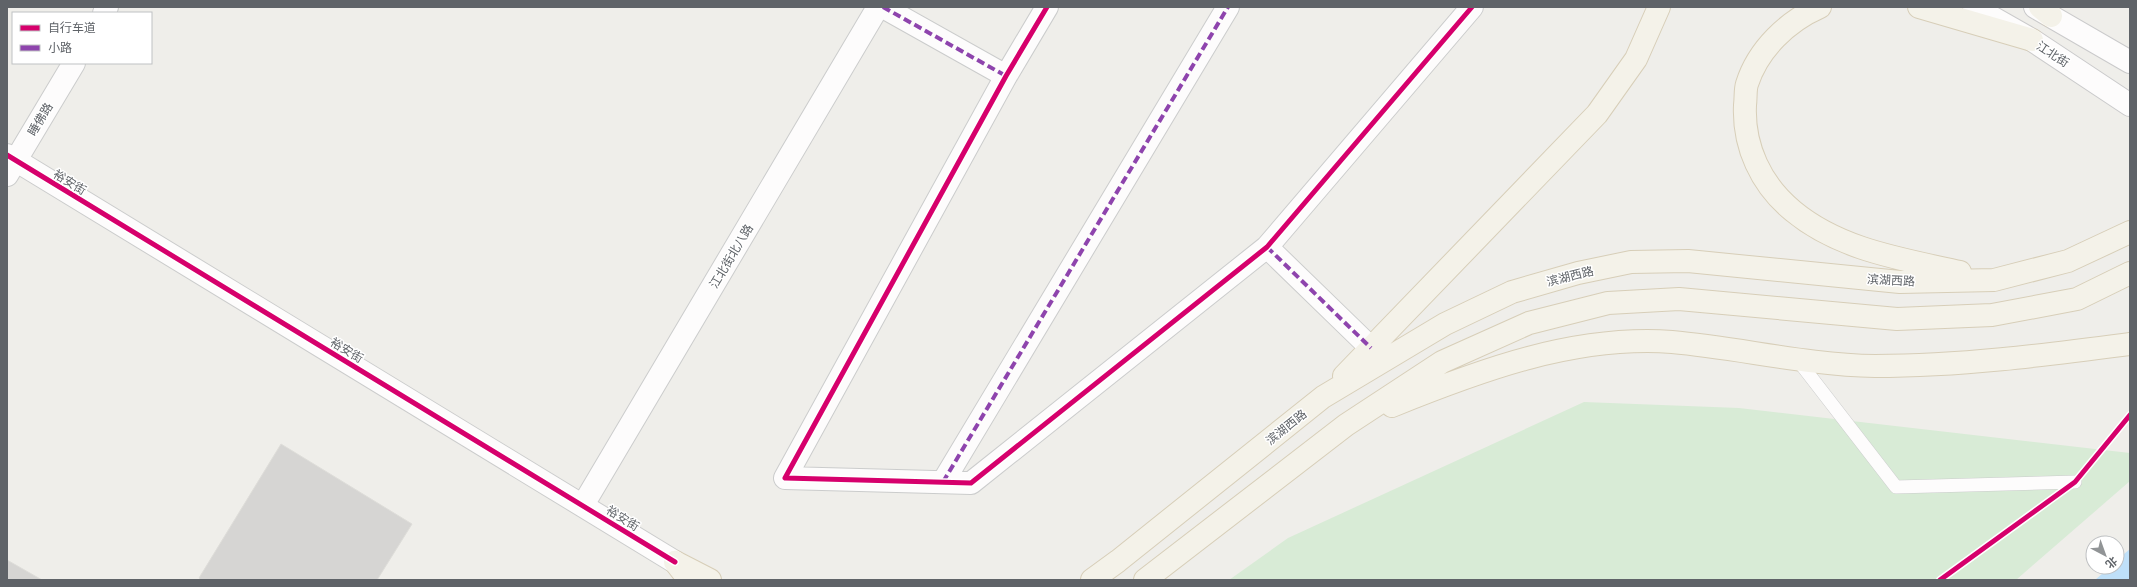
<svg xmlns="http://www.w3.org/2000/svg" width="2137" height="587" font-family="Inter,'Noto Sans SC',sans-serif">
<rect width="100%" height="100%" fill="#efeeea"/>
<path fill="#d8ebd6" d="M 1584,402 L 1739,408 L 2130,453 L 2130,481 L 2016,580 L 1229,580 L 1288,538 Z"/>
<path fill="#bfe0f9" d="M 2130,549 L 2130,580 L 2095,580 L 2110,567 L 2117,567 L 2117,560 Z"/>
<path fill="#d6d5d3" stroke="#deddd9" d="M 281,444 L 412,524 L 377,580 L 201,580 L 199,578 Z
M 7,560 L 42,580 L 7,580 Z"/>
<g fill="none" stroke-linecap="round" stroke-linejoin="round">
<g stroke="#cbcccc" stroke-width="14">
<path id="service" d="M 1797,359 L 1896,487 L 2075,482"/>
</g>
<g stroke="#cbcccc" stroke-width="24">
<path id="minor" d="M 883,7 L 1006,76
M 1047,7 L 1006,76 L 785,478 L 971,483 L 1267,247 L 1472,7
M 104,13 L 107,7
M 7,155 L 675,562
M 7,175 L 74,63
M 1267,247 L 1371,348
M 943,482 L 1228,7
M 583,505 L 878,7"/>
</g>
<g stroke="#cacacb" stroke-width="24">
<path id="secondary" d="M 1974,7 L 2032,40 L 2130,105
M 2035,7 L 2130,62"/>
</g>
<g stroke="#d7ceb8" stroke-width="24">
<path id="primary" d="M 1820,7 C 1788,21 1758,49 1747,84 C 1745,90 1746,98 1745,105 C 1743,146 1761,185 1793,211 C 1840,250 1902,259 1960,272
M 1919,7 L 2032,40
M 2040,7 L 2051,16
M 1344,376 L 1597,114 L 1636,59 L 1659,7
M 1392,406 C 1481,370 1575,335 1672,342 C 1740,348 1807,365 1875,366 C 1961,366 2045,355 2130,344
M 689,580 L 675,562 L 710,580
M 1092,580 L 1118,561 L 1323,397 L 1445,324 L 1512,292 L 1578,273 L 1631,262 L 1688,261 L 1900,282 L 1994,280 L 2068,261 L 2130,232
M 1145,580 L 1346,425 L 1442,362 L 1529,323 L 1608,303 L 1679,299 L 1897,319 L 1992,315 L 2077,299 L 2130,273"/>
</g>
<use href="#service" stroke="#fdfcfc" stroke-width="13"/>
<use href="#minor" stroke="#fdfcfc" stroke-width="22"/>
<use href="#secondary" stroke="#fdfcfc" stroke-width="22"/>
<use href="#primary" stroke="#f4f2e9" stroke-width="22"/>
<path stroke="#8e44ad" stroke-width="4" stroke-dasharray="8 4" stroke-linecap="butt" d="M 883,7 L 1006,76
M 1267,247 L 1371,348
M 943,482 L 1228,7"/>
<g stroke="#fff" stroke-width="8">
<path id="cycleway" d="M 1047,7 L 1006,76 L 785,478 L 971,483 L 1267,247 L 1472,7
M 7,155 L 675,562
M 1940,580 L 2075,482 L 2130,415"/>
</g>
<use href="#cycleway" stroke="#d6006c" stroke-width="5"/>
</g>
<g text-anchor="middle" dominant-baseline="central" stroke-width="3" stroke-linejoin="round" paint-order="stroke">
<g font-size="12" fill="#5f6368" stroke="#fff">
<text transform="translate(2053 54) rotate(33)">江北街</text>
<text transform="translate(40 119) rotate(-59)">睡佛路</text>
<text transform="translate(70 182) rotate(31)">裕安街</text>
<text transform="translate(731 256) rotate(-59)">江北街北八路</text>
<text transform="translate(1570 276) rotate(-14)">滨湖西路</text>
<text transform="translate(1891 280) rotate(3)">滨湖西路</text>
<text transform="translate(347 350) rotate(31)">裕安街</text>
<text transform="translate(1286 427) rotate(-39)">滨湖西路</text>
<text transform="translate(623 518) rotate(32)">裕安街</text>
</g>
</g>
<rect width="2137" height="587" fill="none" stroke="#5f6368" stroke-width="16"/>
<rect x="12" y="12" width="140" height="52" fill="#ffffff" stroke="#bfc1c3"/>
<rect x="20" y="25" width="20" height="6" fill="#d6006c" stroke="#bfc1c3"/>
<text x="48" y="32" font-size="12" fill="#5f6368">自行车道</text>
<rect x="20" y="45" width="20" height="6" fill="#8e44ad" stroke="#bfc1c3"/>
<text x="48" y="52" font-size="12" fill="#5f6368">小路</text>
<g transform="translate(2105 555) rotate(139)"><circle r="19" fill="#ffffff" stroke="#bfc1c3"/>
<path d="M0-3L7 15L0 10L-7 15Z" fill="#919496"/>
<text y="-6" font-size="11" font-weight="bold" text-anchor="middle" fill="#5f6368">北</text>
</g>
</svg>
